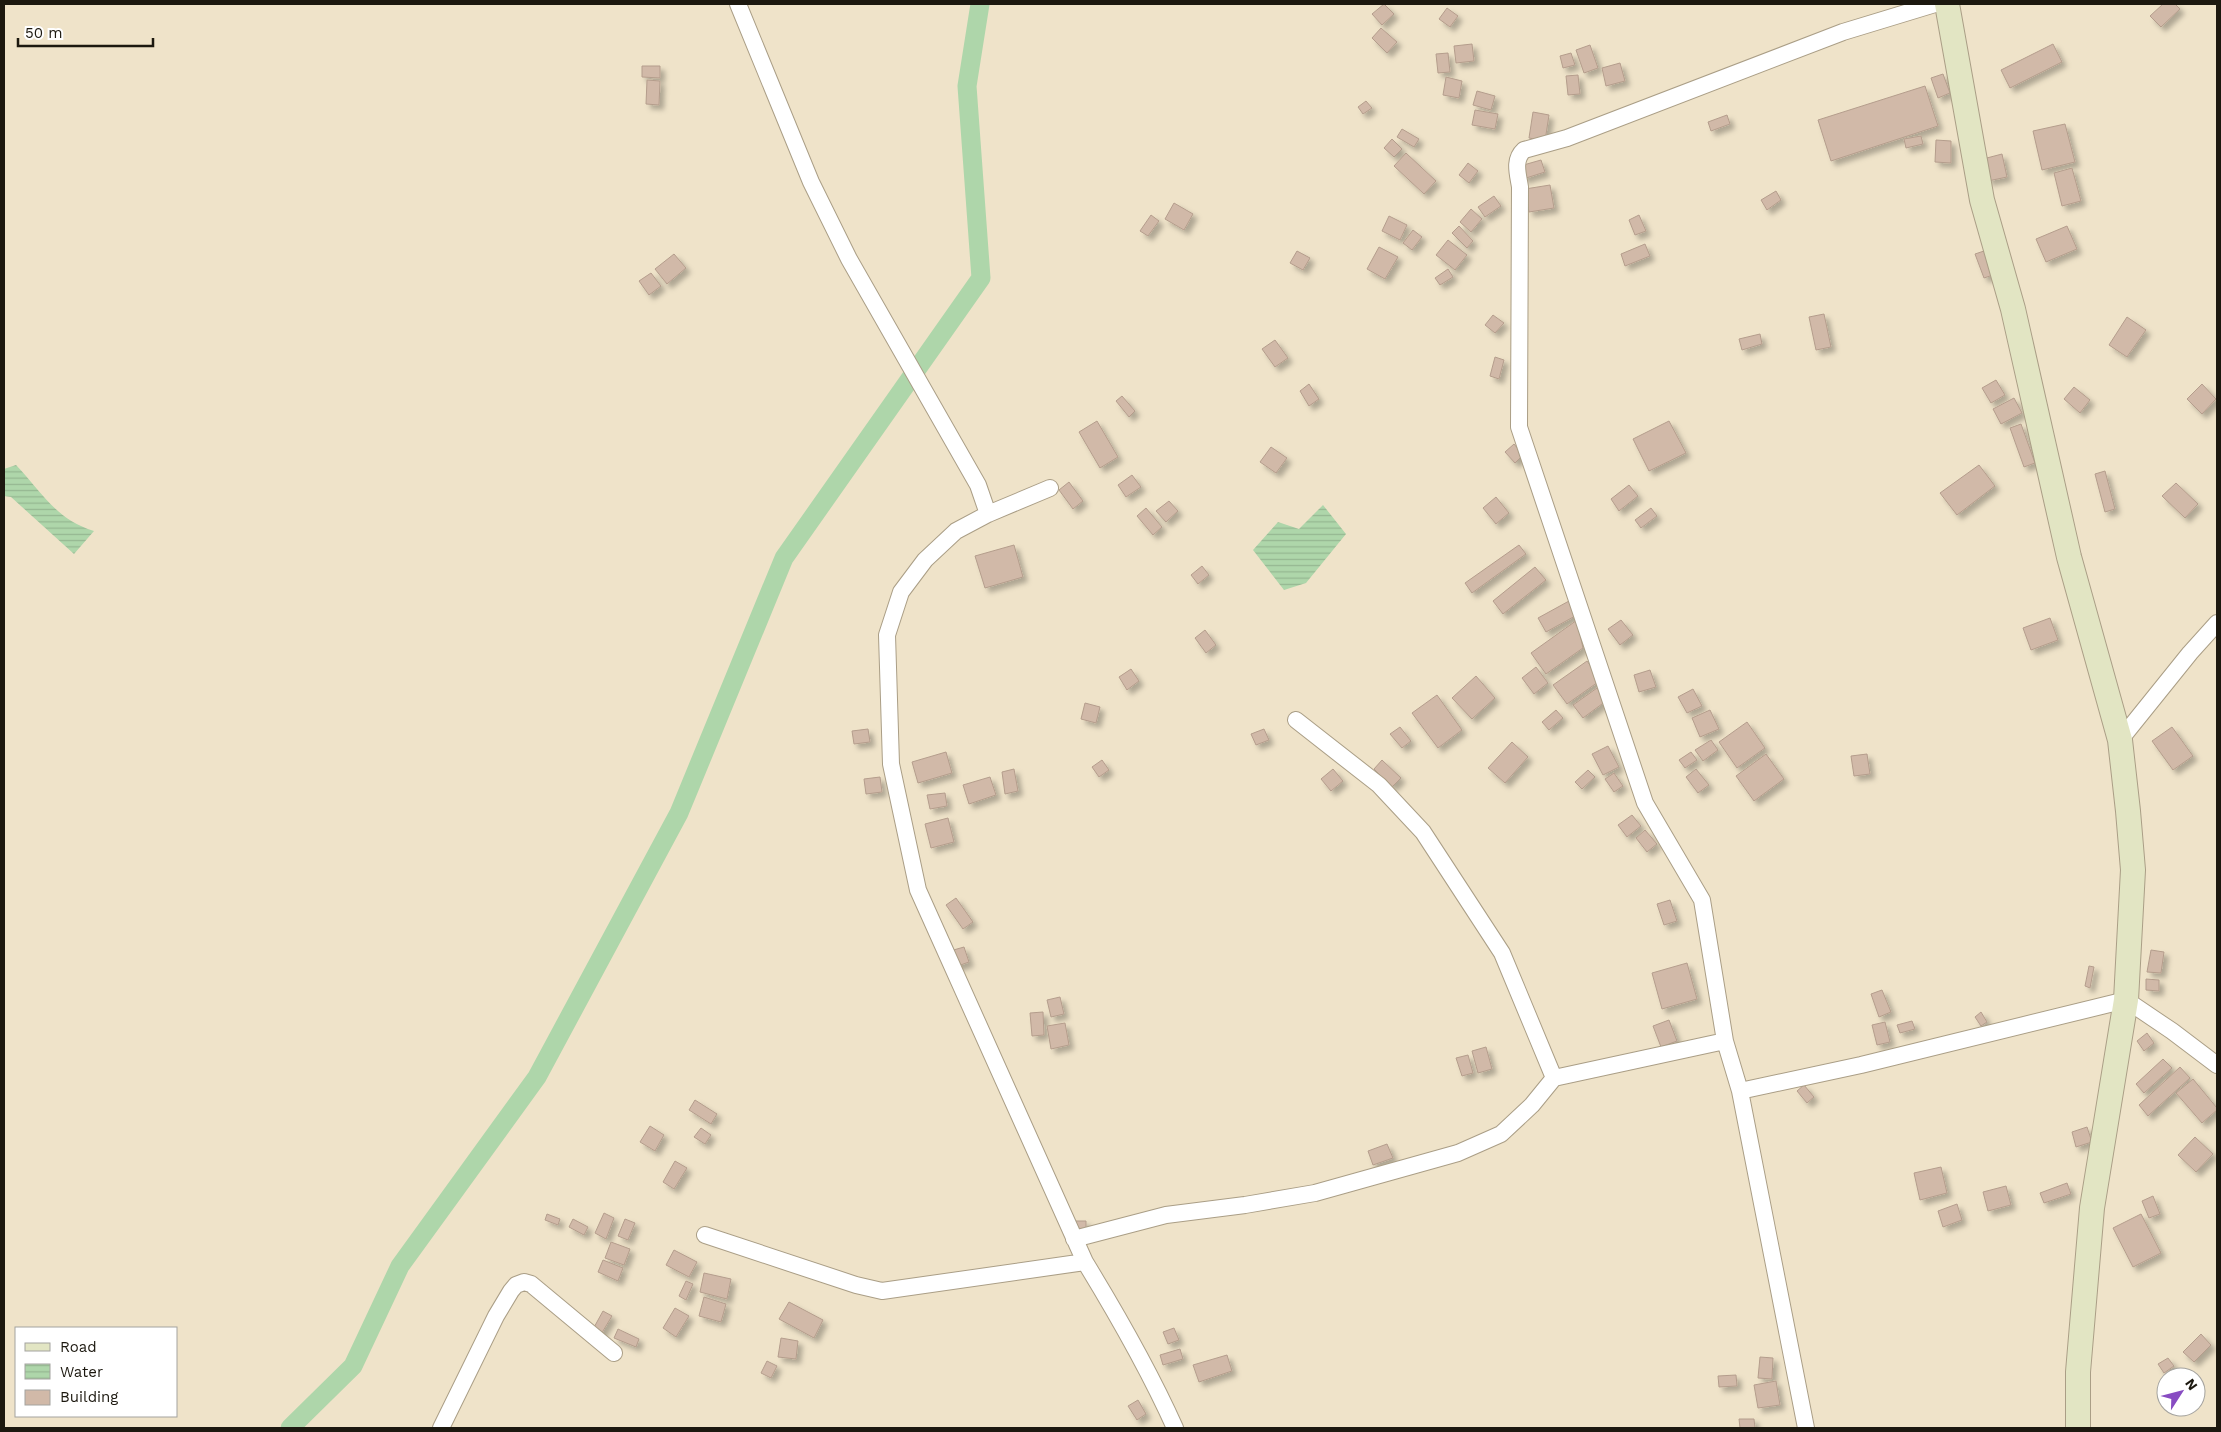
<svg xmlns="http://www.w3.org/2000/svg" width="2221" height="1432" font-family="'Work Sans',sans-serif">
<defs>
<pattern id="water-rules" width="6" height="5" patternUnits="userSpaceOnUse" patternTransform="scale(1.25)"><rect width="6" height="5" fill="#aed6aa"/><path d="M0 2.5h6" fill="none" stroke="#95b791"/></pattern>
<filter id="shadow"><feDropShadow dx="4.5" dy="4.5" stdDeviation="2.5" flood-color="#0004"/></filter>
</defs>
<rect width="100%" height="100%" fill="#efe3c9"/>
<path fill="url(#water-rules)" d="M 16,465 C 42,492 55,519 94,531 L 74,554 L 11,497 L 4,496 L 4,469 Z
M 1323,505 L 1346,534 L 1306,583 L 1284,590 L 1253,550 L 1278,522 L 1299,529 Z"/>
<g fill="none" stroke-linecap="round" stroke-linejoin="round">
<path stroke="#aed6aa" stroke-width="19" d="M 290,1428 L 353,1366 L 400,1266 L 537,1077 L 679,813 L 784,558 L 981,278 L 967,86 L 980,4"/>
</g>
<path fill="#d1b9a8" stroke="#b49d8c" filter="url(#shadow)" d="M 1384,4 L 1394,14 L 1382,25 L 1372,14 Z
M 2163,4 L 2175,4 L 2180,9 L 2161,27 L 2150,16 Z
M 1447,8 L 1458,16 L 1450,27 L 1439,19 Z
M 1381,28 L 1397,42 L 1387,53 L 1372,38 Z
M 1472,44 L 1474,61 L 1456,63 L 1454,46 Z
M 2053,44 L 2062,62 L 2010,88 L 2001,70 Z
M 1590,45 L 1598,68 L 1584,73 L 1576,50 Z
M 1448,53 L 1450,72 L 1438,73 L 1436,54 Z
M 1571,53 L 1575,65 L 1563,68 L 1560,56 Z
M 1620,63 L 1625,81 L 1606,86 L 1602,68 Z
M 642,66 L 660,66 L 660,78 L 642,77 Z
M 1943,74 L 1950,93 L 1938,98 L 1931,78 Z
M 1578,75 L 1580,94 L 1568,95 L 1566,76 Z
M 1446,77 L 1462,81 L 1459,98 L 1443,95 Z
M 647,80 L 660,81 L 659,105 L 646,104 Z
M 1925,86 L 1938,126 L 1831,161 L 1818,120 Z
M 1477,91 L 1495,96 L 1491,110 L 1473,105 Z
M 1366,101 L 1372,108 L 1363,114 L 1358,107 Z
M 1475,110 L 1498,114 L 1495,129 L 1472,125 Z
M 1533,112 L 1549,115 L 1545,141 L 1529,138 Z
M 1727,115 L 1730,124 L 1711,131 L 1708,122 Z
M 2065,124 L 2075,162 L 2042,170 L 2033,131 Z
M 1402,129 L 1419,139 L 1414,147 L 1397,137 Z
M 1921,136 L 1923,144 L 1906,148 L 1904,139 Z
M 1392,139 L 1402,149 L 1394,157 L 1384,148 Z
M 1936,140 L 1951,141 L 1951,163 L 1935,162 Z
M 1406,153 L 1436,181 L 1424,194 L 1394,166 Z
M 2002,154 L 2007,177 L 1988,181 L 1983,159 Z
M 1541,160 L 1545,172 L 1523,179 L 1520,166 Z
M 1468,163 L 1478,171 L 1469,183 L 1459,175 Z
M 2072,168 L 2081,201 L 2062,206 L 2054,173 Z
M 1550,185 L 1554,208 L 1529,212 L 1525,189 Z
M 1776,191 L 1781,200 L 1767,210 L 1761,200 Z
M 1494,196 L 1501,206 L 1485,217 L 1478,207 Z
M 1174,203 L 1193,214 L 1184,230 L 1165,219 Z
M 1471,209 L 1482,219 L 1471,232 L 1460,222 Z
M 1151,215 L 1159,221 L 1148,236 L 1140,231 Z
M 1639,215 L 1646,231 L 1635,235 L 1629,220 Z
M 1389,216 L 1407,225 L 1400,240 L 1382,231 Z
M 1459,226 L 1473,241 L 1467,248 L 1452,233 Z
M 2067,226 L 2077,249 L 2046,262 L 2036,239 Z
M 1413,230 L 1422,237 L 1412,250 L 1403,243 Z
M 1448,240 L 1467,255 L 1455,270 L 1436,255 Z
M 1645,244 L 1650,256 L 1625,266 L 1621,254 Z
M 1379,247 L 1398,257 L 1385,279 L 1367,269 Z
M 1297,251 L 1310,258 L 1303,270 L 1290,263 Z
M 1984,251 L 1993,275 L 1984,278 L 1975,254 Z
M 674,254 L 686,268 L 667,284 L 655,269 Z
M 1448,269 L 1453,277 L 1440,285 L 1435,278 Z
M 651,273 L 661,286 L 649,295 L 639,281 Z
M 1824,314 L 1831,347 L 1816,350 L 1809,317 Z
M 1493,315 L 1504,323 L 1495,333 L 1485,325 Z
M 2127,317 L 2146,330 L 2127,357 L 2109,345 Z
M 1760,334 L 1762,344 L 1742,350 L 1739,339 Z
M 1275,340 L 1288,358 L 1275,367 L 1262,349 Z
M 1495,357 L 1504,360 L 1499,379 L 1490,376 Z
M 1996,380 L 2005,395 L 1991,403 L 1982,388 Z
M 1309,384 L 1319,399 L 1309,406 L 1300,391 Z
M 2202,384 L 2216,399 L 2202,414 L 2187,399 Z
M 2074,387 L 2090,400 L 2080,413 L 2064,399 Z
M 1122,396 L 1135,411 L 1129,417 L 1116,401 Z
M 2014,398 L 2022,413 L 2001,424 L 1993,409 Z
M 1097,421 L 1118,457 L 1100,468 L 1079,432 Z
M 1669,421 L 1686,453 L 1649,471 L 1633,439 Z
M 2021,424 L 2035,463 L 2024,467 L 2010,428 Z
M 1514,444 L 1523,455 L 1515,463 L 1505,452 Z
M 1271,447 L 1287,458 L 1276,473 L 1260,462 Z
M 1979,465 L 1995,486 L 1957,515 L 1940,493 Z
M 2105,471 L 2115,509 L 2105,512 L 2095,474 Z
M 1132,475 L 1141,487 L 1126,497 L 1118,485 Z
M 1069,482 L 1083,501 L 1073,509 L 1059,490 Z
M 2176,483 L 2198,504 L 2185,518 L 2162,496 Z
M 1629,485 L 1638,496 L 1619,511 L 1611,499 Z
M 1496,497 L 1509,513 L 1496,524 L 1483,508 Z
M 1169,501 L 1178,511 L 1166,522 L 1156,511 Z
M 1146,508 L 1162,527 L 1153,535 L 1137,516 Z
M 1651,508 L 1657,516 L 1641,528 L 1635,520 Z
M 1014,545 L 1023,577 L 985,588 L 975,556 Z
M 1519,545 L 1526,554 L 1472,593 L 1465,583 Z
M 1202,566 L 1209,575 L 1198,584 L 1191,575 Z
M 1535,567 L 1546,580 L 1503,614 L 1493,601 Z
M 1569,601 L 1577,615 L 1546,632 L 1538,618 Z
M 2050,618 L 2058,640 L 2031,650 L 2023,628 Z
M 1577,620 L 1583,648 L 1546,674 L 1531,653 Z
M 1621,620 L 1633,635 L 1620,645 L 1608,629 Z
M 1205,630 L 1216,645 L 1206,653 L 1195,638 Z
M 1587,661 L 1601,680 L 1567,704 L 1553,685 Z
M 1536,667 L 1548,683 L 1534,694 L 1522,678 Z
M 1131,669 L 1139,681 L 1127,690 L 1119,677 Z
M 1650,670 L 1656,687 L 1639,692 L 1634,675 Z
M 1476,676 L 1495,698 L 1472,719 L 1452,698 Z
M 1597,688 L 1606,701 L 1583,718 L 1573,705 Z
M 1693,689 L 1702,706 L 1687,713 L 1678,697 Z
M 1437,695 L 1462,730 L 1438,748 L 1412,713 Z
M 1085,703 L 1100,707 L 1096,723 L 1081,719 Z
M 1556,710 L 1563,718 L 1549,730 L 1542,722 Z
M 1710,710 L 1719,729 L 1700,737 L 1692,718 Z
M 1747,722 L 1765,748 L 1737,768 L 1719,742 Z
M 1400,727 L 1411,741 L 1402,748 L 1390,734 Z
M 2172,727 L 2193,756 L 2173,770 L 2152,741 Z
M 868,729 L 870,742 L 854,744 L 852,731 Z
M 1264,729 L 1269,740 L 1256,745 L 1251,734 Z
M 1711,740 L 1718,750 L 1703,761 L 1695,750 Z
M 1512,742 L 1528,757 L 1505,783 L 1488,768 Z
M 1608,746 L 1619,767 L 1603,775 L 1592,754 Z
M 946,752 L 952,773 L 918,783 L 912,762 Z
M 1691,752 L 1697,760 L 1685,768 L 1679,760 Z
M 1766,754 L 1784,779 L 1754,801 L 1736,776 Z
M 1867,754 L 1870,774 L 1854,776 L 1851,756 Z
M 1102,760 L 1109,770 L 1099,777 L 1092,767 Z
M 1382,760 L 1401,778 L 1392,787 L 1374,769 Z
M 1014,769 L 1018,791 L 1005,794 L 1002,772 Z
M 1333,769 L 1343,781 L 1331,791 L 1321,779 Z
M 1696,769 L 1709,785 L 1698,793 L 1686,777 Z
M 1588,770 L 1595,777 L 1582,789 L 1575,782 Z
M 1614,773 L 1623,786 L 1614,792 L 1605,779 Z
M 880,777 L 882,792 L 866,794 L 864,779 Z
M 990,777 L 996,795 L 969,804 L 963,785 Z
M 945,793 L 947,806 L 930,809 L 927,795 Z
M 1632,815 L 1641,826 L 1627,837 L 1618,825 Z
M 948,818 L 954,842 L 931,848 L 925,824 Z
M 1645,830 L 1657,844 L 1647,852 L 1636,838 Z
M 956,898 L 973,922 L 963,929 L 946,905 Z
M 1670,900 L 1677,921 L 1664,925 L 1657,904 Z
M 964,947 L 969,962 L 955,967 L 950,951 Z
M 2151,950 L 2164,952 L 2161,973 L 2147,972 Z
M 1687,963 L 1697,999 L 1662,1009 L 1652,973 Z
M 2089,966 L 2094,967 L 2090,988 L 2085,986 Z
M 2146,979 L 2159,980 L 2159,991 L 2146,990 Z
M 1882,990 L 1891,1012 L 1879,1017 L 1871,994 Z
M 1060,997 L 1064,1014 L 1051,1017 L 1047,1000 Z
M 1043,1012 L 1044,1035 L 1032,1036 L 1030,1013 Z
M 1981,1012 L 1987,1022 L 1981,1026 L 1975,1017 Z
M 1669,1020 L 1677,1041 L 1661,1047 L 1653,1026 Z
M 1912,1021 L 1915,1029 L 1900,1033 L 1897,1025 Z
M 1885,1022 L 1890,1042 L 1877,1045 L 1872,1025 Z
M 1065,1023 L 1069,1045 L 1051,1049 L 1047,1026 Z
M 2147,1033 L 2154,1043 L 2144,1051 L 2137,1041 Z
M 1486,1047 L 1492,1069 L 1478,1073 L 1472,1051 Z
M 1468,1055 L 1473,1073 L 1462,1076 L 1456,1058 Z
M 2163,1059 L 2172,1068 L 2144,1093 L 2136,1084 Z
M 2180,1067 L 2190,1078 L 2148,1116 L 2139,1105 Z
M 2193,1079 L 2217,1108 L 2217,1110 L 2202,1123 L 2176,1093 Z
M 1804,1085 L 1814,1097 L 1807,1103 L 1797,1091 Z
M 695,1100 L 717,1114 L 711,1124 L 689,1110 Z
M 650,1126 L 664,1135 L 655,1151 L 640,1142 Z
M 2087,1127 L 2092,1142 L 2076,1147 L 2072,1132 Z
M 701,1128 L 711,1135 L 705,1144 L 694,1137 Z
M 2195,1137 L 2213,1154 L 2196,1172 L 2178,1155 Z
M 1387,1144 L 1393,1158 L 1373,1165 L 1368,1151 Z
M 675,1161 L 687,1168 L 674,1189 L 663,1182 Z
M 1941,1167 L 1947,1193 L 1920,1200 L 1914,1173 Z
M 2067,1183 L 2071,1194 L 2044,1203 L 2040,1193 Z
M 2006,1186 L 2011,1205 L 1988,1211 L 1983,1192 Z
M 2153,1196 L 2160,1214 L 2149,1218 L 2142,1201 Z
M 1957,1204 L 1962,1220 L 1943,1227 L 1938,1211 Z
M 604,1213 L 614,1218 L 606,1239 L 595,1233 Z
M 547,1214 L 560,1219 L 558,1225 L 545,1220 Z
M 2141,1214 L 2161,1253 L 2133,1267 L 2113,1228 Z
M 573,1219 L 588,1227 L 584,1235 L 569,1227 Z
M 625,1219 L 635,1223 L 628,1240 L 618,1236 Z
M 1075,1221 L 1086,1221 L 1086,1230 L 1075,1230 Z
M 611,1242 L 630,1249 L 624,1265 L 605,1258 Z
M 674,1250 L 697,1262 L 689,1277 L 666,1265 Z
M 603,1260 L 623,1268 L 618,1281 L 598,1272 Z
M 704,1273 L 731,1279 L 727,1299 L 700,1292 Z
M 686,1281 L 693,1284 L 686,1300 L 679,1296 Z
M 704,1297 L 726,1304 L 721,1322 L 699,1316 Z
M 789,1302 L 823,1320 L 814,1338 L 779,1319 Z
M 675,1308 L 689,1316 L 676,1337 L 663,1328 Z
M 603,1311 L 612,1316 L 600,1336 L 592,1331 Z
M 1174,1328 L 1179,1340 L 1168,1344 L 1163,1332 Z
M 618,1329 L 639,1339 L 636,1347 L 614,1338 Z
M 2201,1334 L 2211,1345 L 2194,1362 L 2183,1352 Z
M 781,1338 L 798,1341 L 796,1359 L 778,1357 Z
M 1180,1349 L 1183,1359 L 1163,1365 L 1160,1355 Z
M 1227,1355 L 1232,1371 L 1199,1382 L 1193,1365 Z
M 1760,1357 L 1773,1358 L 1772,1379 L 1758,1378 Z
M 2168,1358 L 2174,1366 L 2164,1373 L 2158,1364 Z
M 767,1361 L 777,1366 L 771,1378 L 761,1373 Z
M 1736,1375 L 1737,1386 L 1719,1387 L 1718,1376 Z
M 1776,1381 L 1780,1405 L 1758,1408 L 1754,1385 Z
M 1138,1400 L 1146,1414 L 1137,1420 L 1128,1406 Z
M 1739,1419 L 1754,1419 L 1755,1428 L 1740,1428 Z"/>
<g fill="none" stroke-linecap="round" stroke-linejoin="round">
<g stroke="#aa9e86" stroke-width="18">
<path id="minor" d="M 738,4 L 811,182 L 849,259 L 978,485 L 988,514
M 1050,488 L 988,514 L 956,531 L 925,560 L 901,592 L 887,635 L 891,764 L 918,890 L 1085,1262 C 1118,1316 1149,1370 1175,1428
M 1296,720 L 1379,785 L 1423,832 L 1502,953 L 1554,1078 L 1725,1041
M 2120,740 L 2190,653 L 2217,623
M 1740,1091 L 1861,1065 L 2126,1000 L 2172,1031 L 2217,1065
M 705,1235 L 856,1285 L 882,1291 L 1085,1262
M 1074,1239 L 1166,1215 L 1245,1205 L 1315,1193 L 1458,1153 L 1501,1134 L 1532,1105 L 1554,1078
M 441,1428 L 496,1316 L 511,1291 L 516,1285 L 524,1282 L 531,1284 L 614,1353
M 1806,1428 L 1740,1091 L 1725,1041 L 1702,900 L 1645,803 L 1519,427 L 1520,187 C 1518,174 1513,160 1524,150 L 1567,138 L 1843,32 L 1935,4"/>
</g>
<g stroke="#aa9e86" stroke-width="26">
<path id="secondary" d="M 1947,4 L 1982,200 L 2013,309 L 2069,557 L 2120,740 L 2128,811 L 2133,870 L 2126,1000 L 2092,1208 L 2078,1372 L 2078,1428"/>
</g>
<use href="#minor" stroke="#fff" stroke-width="16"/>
<use href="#secondary" stroke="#e2e5c3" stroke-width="24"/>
</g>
<rect width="2221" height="1432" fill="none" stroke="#1c180f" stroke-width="10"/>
<rect x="15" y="1327" width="162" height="90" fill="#ffffff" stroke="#a4a39f"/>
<rect x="25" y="1343" width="25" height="8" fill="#e2e5c3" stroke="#a4a39f"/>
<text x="60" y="1352" font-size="15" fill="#1c180f">Road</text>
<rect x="25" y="1364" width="25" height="15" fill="url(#water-rules)" stroke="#a4a39f"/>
<text x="60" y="1377" font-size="15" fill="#1c180f">Water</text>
<rect x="25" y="1390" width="25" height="15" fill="#d1b9a8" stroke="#a4a39f"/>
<text x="60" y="1402" font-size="15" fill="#1c180f">Building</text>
<g transform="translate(2181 1392) rotate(54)"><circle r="24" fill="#ffffff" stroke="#a4a39f"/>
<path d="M0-4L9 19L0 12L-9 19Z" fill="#884cc2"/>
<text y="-8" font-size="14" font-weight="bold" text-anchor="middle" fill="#1c180f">N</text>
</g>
<path d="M18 38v8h135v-8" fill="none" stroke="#1c180f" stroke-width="2.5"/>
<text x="25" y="38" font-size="15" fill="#1c180f" stroke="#ffffff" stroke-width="4" paint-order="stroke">50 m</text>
</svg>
